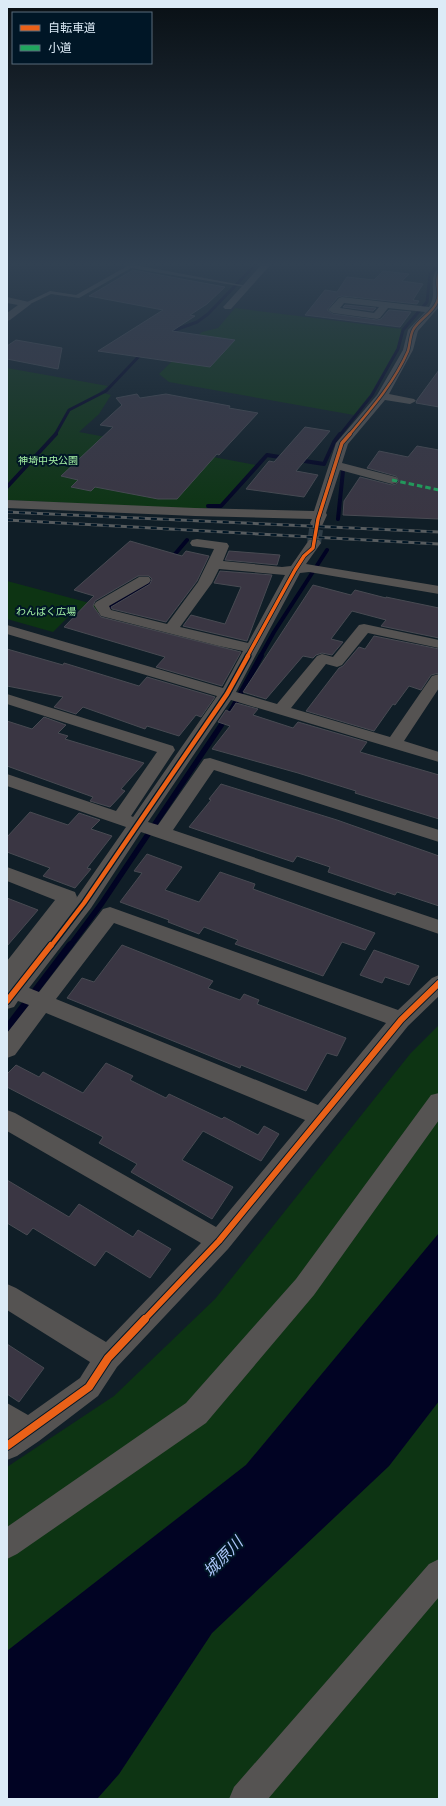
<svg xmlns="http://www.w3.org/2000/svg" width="446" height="1806" font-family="'DejaVu Sans','Noto Sans JP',sans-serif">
<rect width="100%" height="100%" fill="#101e27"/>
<path fill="#0d3413" d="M 235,308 L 402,329 L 397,348 L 370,395 L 354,415 L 169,382 L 159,374 L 202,332 L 218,328 Z
M 7,368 L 108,386 L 100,392 L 111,395 L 99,414 L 79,432 L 256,465 L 218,507 L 196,509 L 7,500 Z
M 7,581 L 97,605 L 100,610 L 97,614 L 76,609 L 53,632 L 7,619 Z
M 439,1025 L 439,1233 L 246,1465 L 7,1651 L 7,1467 L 114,1396 L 215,1299 L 410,1054 Z
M 439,1401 L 439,1799 L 97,1799 L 119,1774 L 212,1633 L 389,1466 Z"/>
<path fill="#010323" d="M 439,1233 L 439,1401 L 389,1466 L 212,1633 L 119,1774 L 97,1799 L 7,1799 L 7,1651 L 246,1465 Z"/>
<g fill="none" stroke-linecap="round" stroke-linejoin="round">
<path stroke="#010323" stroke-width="3" d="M 167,333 L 197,322 L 208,314 L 256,264
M 55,435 L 69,410 L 106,391 L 144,351
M 340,435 L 372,395 L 398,349 L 403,330 L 427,302 L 430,274 L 439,264"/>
<path stroke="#010323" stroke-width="4" d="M 298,460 L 324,464 L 334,442 L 340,434
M 7,487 L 56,434
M 208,506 L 221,506 L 267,455 L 286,458
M 338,519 L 343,471
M 170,560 L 187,540
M 110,607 L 151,582 L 155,577
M 260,657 L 274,632 L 327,550"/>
<path stroke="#010323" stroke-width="5.5" d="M 70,946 L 102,903 L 232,709 L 261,656"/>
<path stroke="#010323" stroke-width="7" d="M 7,1028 L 70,945"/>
</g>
<path fill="#3a3643" stroke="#484a52" d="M 133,270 L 225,287 L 207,304 L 190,315 L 195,316 L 172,331 L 235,340 L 210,367 L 98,351 L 163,310 L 89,296 Z
M 383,271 L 409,274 L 402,281 L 423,284 L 413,300 L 419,301 L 417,304 L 342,296 L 338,297 L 327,310 L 333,314 L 377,320 L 381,319 L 389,310 L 411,312 L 400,327 L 305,315 L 325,290 L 337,292 L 347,277 L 374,280 Z
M 345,305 L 376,308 L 373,311 L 343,307 Z
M 16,340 L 62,348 L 58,369 L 7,359 L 7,346 Z
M 439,370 L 439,407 L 416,403 L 417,400 Z
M 137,394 L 140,398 L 166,394 L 230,406 L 229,408 L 258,413 L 219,455 L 217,454 L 177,499 L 158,499 L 95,487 L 91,491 L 71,487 L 78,480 L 61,476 L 113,427 L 100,425 L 122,405 L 116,398 Z
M 305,427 L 330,431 L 296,471 L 318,475 L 304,497 L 246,489 L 269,461 L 274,462 Z
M 417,446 L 439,450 L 439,519 L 343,515 L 344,501 L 360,477 L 392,485 L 396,484 L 399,481 L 396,476 L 367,468 L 379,451 L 408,457 Z
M 130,541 L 182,556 L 186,551 L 209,556 L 197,581 L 166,622 L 112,609 L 111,607 L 150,584 L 152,579 L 149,576 L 138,576 L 95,601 L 93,606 L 101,617 L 241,652 L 222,686 L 156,667 L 165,657 L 64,627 L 94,596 L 74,590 Z
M 229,551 L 280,555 L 277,565 L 225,560 Z
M 220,571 L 272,575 L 247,641 L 183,626 L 191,615 L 225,624 L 241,587 L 214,583 Z
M 313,585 L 351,595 L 355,590 L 386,598 L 386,597 L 439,608 L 439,638 L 381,626 L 386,620 L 352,611 L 331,639 L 343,642 L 332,655 L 322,653 L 316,655 L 313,658 L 303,656 L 266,699 L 243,692 Z
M 374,636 L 439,649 L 439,673 L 431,675 L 421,690 L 409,686 L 395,705 L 393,704 L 374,731 L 306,711 L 339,668 L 343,666 L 359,647 L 365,649 Z
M 7,649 L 63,665 L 64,663 L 139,686 L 147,677 L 215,697 L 201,717 L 196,715 L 179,736 L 147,726 L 145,729 L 83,707 L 76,714 L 54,707 L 63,697 L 7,686 Z
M 236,703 L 258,709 L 253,715 L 293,728 L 298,722 L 367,742 L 360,752 L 439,775 L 439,819 L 355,793 L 356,791 L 298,773 L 212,749 L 230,726 L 218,722 L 226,710 L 230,712 Z
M 44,717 L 66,725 L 58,733 L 68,736 L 65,739 L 144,763 L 121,789 L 125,791 L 110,807 L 90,801 L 93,797 L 7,766 L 7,721 L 32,729 Z
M 221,784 L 337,820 L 439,856 L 439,906 L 397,892 L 395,895 L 328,872 L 330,867 L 297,856 L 293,862 L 189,827 L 211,800 L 209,799 Z
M 30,812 L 68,825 L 79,813 L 100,820 L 91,829 L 112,836 L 87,868 L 91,869 L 75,888 L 43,876 L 50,868 L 7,852 L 7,837 Z
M 147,854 L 182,867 L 165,890 L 199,902 L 220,872 L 255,884 L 253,889 L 375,933 L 365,950 L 342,942 L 323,976 L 235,944 L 238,940 L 204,927 L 199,934 L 168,922 L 169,920 L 120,902 L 142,873 L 134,871 Z
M 7,898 L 38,910 L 7,946 Z
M 122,945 L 213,981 L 208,988 L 240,1000 L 244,994 L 259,1000 L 257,1004 L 346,1038 L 337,1056 L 327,1053 L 306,1091 L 241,1065 L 240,1068 L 67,998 L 82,978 L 94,982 Z
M 374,950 L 419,966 L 409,985 L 385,977 L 382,983 L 360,975 Z
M 106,1063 L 133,1076 L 130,1080 L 166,1098 L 169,1094 L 222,1119 L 224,1117 L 258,1135 L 264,1126 L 279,1134 L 261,1161 L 203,1131 L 182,1160 L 233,1187 L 212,1219 L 131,1172 L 137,1164 L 99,1143 L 103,1137 L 7,1087 L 7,1074 L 16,1065 L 39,1077 L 43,1072 L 83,1093 Z
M 7,1180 L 69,1217 L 79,1204 L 133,1237 L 138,1230 L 171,1249 L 150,1278 L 106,1251 L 95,1266 L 33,1228 L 27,1235 L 7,1223 Z
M 7,1344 L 44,1368 L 19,1402 L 7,1394 Z"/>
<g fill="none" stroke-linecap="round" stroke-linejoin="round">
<path stroke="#2f3d46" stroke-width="14" stroke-dasharray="14 6" stroke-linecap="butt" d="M 314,543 L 317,523"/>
<path fill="#555352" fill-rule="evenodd" d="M 131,264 L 136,264 L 135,265 L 247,286 L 245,287 L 131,268 L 79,298 L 51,294 L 28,305 L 23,304 L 50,291 L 76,295 Z"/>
<path fill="#555352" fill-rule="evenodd" d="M 262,264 L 271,264 L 231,309 L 225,309 L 223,307 L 225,305 Z
M 439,270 L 439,307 L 418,331 L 413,350 L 389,394 L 414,399 L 416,401 L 410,404 L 385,400 L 348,444 L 342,463 L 396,477 L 398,480 L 396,483 L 392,484 L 340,470 L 326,513 L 327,515 L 322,526 L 312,526 L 310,523 L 312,519 L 195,516 L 7,508 L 7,500 L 195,508 L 314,511 L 336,443 L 377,395 L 403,350 L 408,330 L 425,312 L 388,308 L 380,318 L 377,319 L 333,313 L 328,310 L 339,298 L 342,297 L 429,307 C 438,293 428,284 436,271 ZM 344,303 L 379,307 L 374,313 L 340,308 Z
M 7,297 L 29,302 L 31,304 L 10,320 L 7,321 L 7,313 L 18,305 L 7,303 Z
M 197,539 L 227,543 L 229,546 L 223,561 L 282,567 L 291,566 L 309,540 L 319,540 L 321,543 L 306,564 L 439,586 L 439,594 L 309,572 L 300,573 L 236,692 L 277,704 L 317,656 L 322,654 L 333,657 L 359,625 L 364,624 L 439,640 L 439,648 L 368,633 L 342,665 L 337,667 L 326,664 L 291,708 L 390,737 L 432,676 L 439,674 L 439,688 L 404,741 L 439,752 L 439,762 L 231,700 L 148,822 L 158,825 L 204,759 L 210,758 L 439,830 L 439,842 L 214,770 L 173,830 L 439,920 L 439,934 L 141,832 L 91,908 L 29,988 L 39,992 L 103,909 L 110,907 L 398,1010 L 432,978 L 439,975 L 439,996 L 408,1026 L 228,1249 L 117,1367 L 98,1396 L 39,1441 L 17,1456 L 7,1460 L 7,1403 L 28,1415 L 80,1378 L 90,1362 L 7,1310 L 7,1284 L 16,1288 L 106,1342 L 201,1243 L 7,1131 L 7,1110 L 15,1113 L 216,1227 L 305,1120 L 46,1013 L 15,1055 L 7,1058 L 7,1033 L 29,1005 L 18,1001 L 14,1007 L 7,1009 L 7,961 L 55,900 L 7,881 L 7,867 L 75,892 L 77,897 L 75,900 L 126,827 L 7,786 L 7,774 L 116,811 L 157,752 L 7,704 L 7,694 L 173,746 L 175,750 L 131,816 L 133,817 L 217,696 L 7,634 L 7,625 L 223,688 L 243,651 L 219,646 L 101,616 L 94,605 L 96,602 L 139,577 L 149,577 L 151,580 L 149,583 L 109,606 L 111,610 L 167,624 L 198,582 L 214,549 L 192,546 L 190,543 L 192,540 ZM 219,569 L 285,575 L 248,643 L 180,627 L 212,583 ZM 114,923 L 386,1023 L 318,1105 L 56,999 Z
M 439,1093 L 439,1120 L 314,1295 L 206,1423 L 17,1554 L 7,1559 L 7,1527 L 186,1403 L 296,1279 L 431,1095 Z
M 439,1559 L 439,1597 L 268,1799 L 229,1799 L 234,1787 L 429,1564 Z"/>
<g stroke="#575c5f" stroke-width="3">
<path id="rail" d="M 7,512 L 439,532
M 7,520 L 439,544"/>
</g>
<use href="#rail" stroke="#001626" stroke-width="2" stroke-dasharray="6" stroke-linecap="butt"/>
<path stroke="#20a55d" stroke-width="3" stroke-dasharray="5.5 3" stroke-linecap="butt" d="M 392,480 L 439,490"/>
<g stroke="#001626" stroke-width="4">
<path id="cycleway-far4" d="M 349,435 C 371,409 394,383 408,351 C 410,344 410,336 413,330 C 419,319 432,314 437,302 C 442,291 434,285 439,273"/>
</g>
<g stroke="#001626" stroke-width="5">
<path id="cycleway-far3" d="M 247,657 L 295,570 L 304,556 L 313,548 L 318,519 L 342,443 L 350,434"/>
</g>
<g stroke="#001626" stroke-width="7">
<path id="cycleway-far2" d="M 51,946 L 84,903 L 227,694 L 248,656"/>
</g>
<g stroke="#001626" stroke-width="8">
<path id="cycleway-far1" d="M 7,1001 L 51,945
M 144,1320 L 219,1241 L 401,1020 L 439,983"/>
</g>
<g stroke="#001626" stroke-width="10">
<path id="cycleway" d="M 7,1446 L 89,1387 L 108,1358 L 145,1319"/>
</g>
<use href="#cycleway-far4" stroke="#ea6118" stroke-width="2.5"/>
<use href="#cycleway-far3" stroke="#ea6118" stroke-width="3.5"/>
<use href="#cycleway-far2" stroke="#ea6118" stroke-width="4.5"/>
<use href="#cycleway-far1" stroke="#ea6118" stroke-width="6"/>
<use href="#cycleway" stroke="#ea6118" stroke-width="8"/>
</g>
<linearGradient id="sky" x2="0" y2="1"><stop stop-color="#091015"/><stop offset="0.51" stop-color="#314152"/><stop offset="1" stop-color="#314152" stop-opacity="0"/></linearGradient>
<rect width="446" height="517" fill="url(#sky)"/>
<g text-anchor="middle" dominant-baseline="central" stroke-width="4" stroke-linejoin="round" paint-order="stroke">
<g font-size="10" fill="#a5f3a5" stroke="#001626">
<text x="48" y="460">神埼中央公園</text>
<text x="46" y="611">わんぱく広場</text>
</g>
<g font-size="16" font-style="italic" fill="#acc6f9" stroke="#001626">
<text transform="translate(223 1557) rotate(-46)">城原川</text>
</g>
</g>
<rect width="446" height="1806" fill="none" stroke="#dcebf7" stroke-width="16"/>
<rect x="12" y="12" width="140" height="52" fill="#001626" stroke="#586b7a"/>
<rect x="20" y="25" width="20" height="6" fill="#ea6118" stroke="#586b7a"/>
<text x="48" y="32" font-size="12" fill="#dcebf7">自転車道</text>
<rect x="20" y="45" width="20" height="6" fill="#20a55d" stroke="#586b7a"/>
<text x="48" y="52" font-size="12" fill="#dcebf7">小道</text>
</svg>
